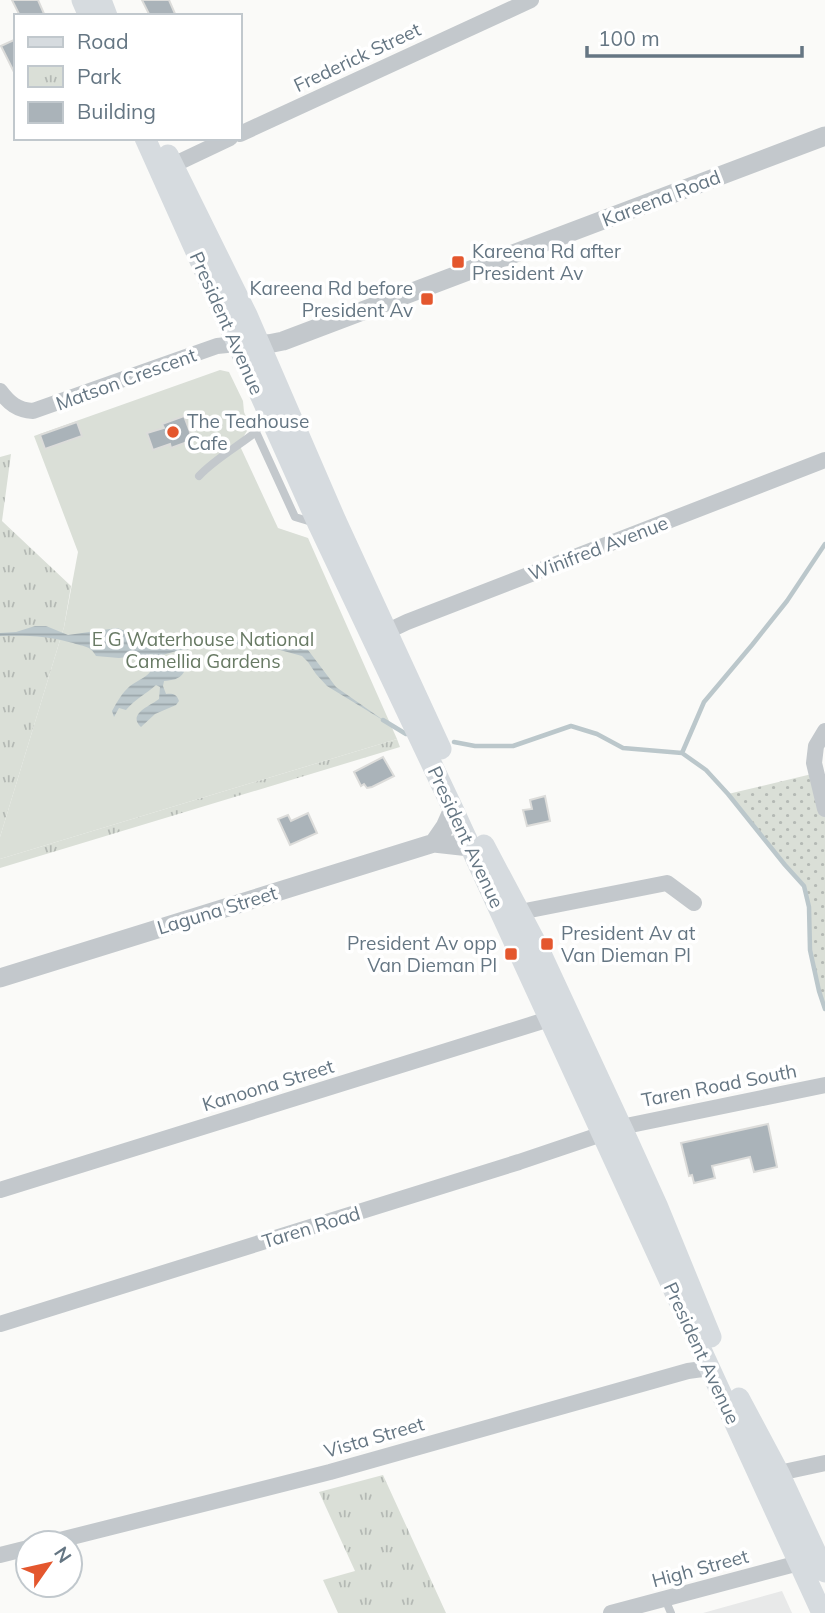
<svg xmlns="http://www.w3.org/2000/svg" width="825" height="1613" font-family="Mulish,sans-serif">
<defs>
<pattern id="grass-dots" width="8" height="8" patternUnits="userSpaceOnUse" patternTransform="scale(1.75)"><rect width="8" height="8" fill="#dadfd7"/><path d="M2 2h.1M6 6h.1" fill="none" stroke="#b4b9b4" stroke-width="1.8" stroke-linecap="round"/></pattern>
<pattern id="park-tufts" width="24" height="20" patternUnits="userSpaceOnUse" patternTransform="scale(1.75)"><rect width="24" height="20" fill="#dadfd7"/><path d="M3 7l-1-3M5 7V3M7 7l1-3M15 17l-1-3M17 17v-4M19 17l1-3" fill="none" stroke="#b4b9b4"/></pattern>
<pattern id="water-rules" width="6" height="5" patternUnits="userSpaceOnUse" patternTransform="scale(1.75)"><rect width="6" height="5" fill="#bbc7cb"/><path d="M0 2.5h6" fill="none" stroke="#9ca6aa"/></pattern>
</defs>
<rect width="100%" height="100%" fill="#fafaf8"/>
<path fill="#e8e9e9" d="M 782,1591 L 792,1613 L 703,1613 Z"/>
<path fill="url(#grass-dots)" d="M 816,773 L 825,809 L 825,1009 L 819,991 L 810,950 L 809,907 L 804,886 L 785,865 L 728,794 Z"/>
<path fill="url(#park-tufts)" d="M 11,454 L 2,521 L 71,586 L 64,627 L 0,837 L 0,457 Z
M 397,739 L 400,747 L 0,868 L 0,859 Z
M 383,1475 L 446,1613 L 338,1613 L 323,1580 L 355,1571 L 319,1492 Z"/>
<path fill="#dadfd7" d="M 220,370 L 229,372 L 243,401 L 244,412 L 250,426 L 239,444 L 278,528 L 308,538 L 397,739 L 0,859 L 0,837 L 64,627 L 78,552 L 34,436 Z"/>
<path fill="url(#water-rules)" d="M 35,626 L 46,626 L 68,635 L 117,628 L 139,636 L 152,639 L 165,638 L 178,643 L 195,644 L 234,641 L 252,636 L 269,641 L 299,645 L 308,650 L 336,687 L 386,722 L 327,686 L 316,674 L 308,662 L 302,656 L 280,650 L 267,644 L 245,644 L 229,648 L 210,647 L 180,650 L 159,656 L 149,654 L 157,670 C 166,671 174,667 183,669 L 184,672 C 179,680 172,680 164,681 L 163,686 L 166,694 C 172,693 177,694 179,701 L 176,705 L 155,714 L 141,727 C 127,714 150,706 159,699 L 160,687 L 156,685 C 146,694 135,699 126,710 L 119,708 L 114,717 L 112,711 C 117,702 122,693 130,686 C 139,679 148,678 153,667 L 145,655 L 119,658 L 96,656 C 90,645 84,647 73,643 C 49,636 25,635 0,636 L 0,633 L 16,632 Z"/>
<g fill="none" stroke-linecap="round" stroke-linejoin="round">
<path stroke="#bbc7cb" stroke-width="4.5" d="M 383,720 L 406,734
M 454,742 L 475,746 L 513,746 L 571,726 L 597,734 L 623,748 L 682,753 L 706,770 L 728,794 L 785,865 L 804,886 L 809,907 L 810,950 L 819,991 L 825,1009
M 682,753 L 704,702 L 752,645 L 787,601 L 825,544"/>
</g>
<path fill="#aab3b9" stroke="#dcdcda" stroke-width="2" d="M 12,0 L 38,0 L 45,16 L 20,16 Z
M 142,0 L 169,0 L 176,16 L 150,16 Z
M 16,39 L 16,76 L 1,46 Z
M 184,416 L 193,440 L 171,448 L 170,444 L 153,450 L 147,433 L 164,428 L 162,424 Z
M 77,422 L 82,436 L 45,449 L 40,435 Z
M 383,757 L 394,776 L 372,787 L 367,788 L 364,784 L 361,786 L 354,772 Z
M 545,796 L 550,821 L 527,826 L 523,810 L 532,809 L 530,800 Z
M 308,813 L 317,833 L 290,845 L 278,819 L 288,815 L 291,821 Z
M 768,1124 L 777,1167 L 754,1172 L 750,1157 L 712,1166 L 715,1178 L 694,1183 L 692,1175 L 689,1176 L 681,1143 Z"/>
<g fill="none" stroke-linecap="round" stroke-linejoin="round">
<path stroke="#c3c8cc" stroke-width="8" d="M 264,415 L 256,432 L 295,517 L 315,523
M 199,476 C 215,459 237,447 256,432
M 665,1599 L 671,1613"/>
<path stroke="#c3c8cc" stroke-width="16" d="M 240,134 L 531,0
M 173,165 L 230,138
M 0,391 C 9,403 17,410 33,411 L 217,346 L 237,344
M 388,631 L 407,622 L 825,460
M 825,731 L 816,746 L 814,763 L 825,809
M 520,912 L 667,883 L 694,903
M 621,1127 L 825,1085
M 0,1190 L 549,1019
M 0,1324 L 519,1162 L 602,1134
M 779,1473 L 825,1463
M 48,1543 L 330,1472 L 688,1371 L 710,1368
M 0,1555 L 28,1548
M 611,1613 L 799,1563"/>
<path stroke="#c3c8cc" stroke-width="19" d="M 260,343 L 268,344 L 283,341 L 825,136
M 434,843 L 445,827 L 453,809
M 0,978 L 434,843 L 470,847"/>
<path stroke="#d6dbdf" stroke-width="21" d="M 82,0 L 89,16
M 101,0 L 107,16
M 145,138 L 318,524 L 453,809 L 822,1613
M 168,155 L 247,315 L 336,521 L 441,749
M 484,845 L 537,945 L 627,1139 L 657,1205 L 711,1337
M 739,1398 L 779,1473 L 825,1572"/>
</g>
<g fill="#e4572e" stroke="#fff" stroke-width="2.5">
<rect x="451" y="255" width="14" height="14" rx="3.5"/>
<rect x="420" y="292" width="14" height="14" rx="3.5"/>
<circle cx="173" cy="432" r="7"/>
<rect x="540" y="937" width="14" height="14" rx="3.5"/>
<rect x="504" y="947" width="14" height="14" rx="3.5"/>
</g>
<g text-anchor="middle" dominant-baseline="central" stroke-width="7" stroke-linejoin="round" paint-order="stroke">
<g font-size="19" fill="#657683" stroke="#fff">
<text transform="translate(357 57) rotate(-25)">Frederick Street</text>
<text transform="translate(661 198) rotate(-21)">Kareena Road</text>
<text transform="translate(227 323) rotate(66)">President Avenue</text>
<text transform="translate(126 379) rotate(-20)">Matson Crescent</text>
<text transform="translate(598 548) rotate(-21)">Winifred Avenue</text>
<text transform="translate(466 837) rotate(65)">President Avenue</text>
<text transform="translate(217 910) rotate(-17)">Laguna Street</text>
<text transform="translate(268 1085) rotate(-17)">Kanoona Street</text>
<text transform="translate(719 1085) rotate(-11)">Taren Road South</text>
<text transform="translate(311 1227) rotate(-17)">Taren Road</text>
<text transform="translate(702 1353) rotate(65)">President Avenue</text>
<text transform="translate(374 1437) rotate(-16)">Vista Street</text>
<text transform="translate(700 1568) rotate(-15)">High Street</text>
</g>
<g font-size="19" fill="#657683" stroke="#fff" text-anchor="start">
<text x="472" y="251">Kareena Rd after<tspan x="472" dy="22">President Av</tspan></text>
<text x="413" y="288" text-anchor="end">Kareena Rd before<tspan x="413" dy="22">President Av</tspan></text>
<text x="187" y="421">The Teahouse<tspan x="187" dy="22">Cafe</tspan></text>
<text x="561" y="933">President Av at<tspan x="561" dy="22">Van Dieman Pl</tspan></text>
<text x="497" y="943" text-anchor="end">President Av opp<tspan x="497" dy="22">Van Dieman Pl</tspan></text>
</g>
<g font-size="19" fill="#687a64" stroke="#fff">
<text x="203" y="639">E G Waterhouse National<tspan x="203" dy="22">Camellia Gardens</tspan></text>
</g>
</g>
<rect x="14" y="14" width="228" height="126" fill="#ffffff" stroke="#c1c8cd" stroke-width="2"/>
<rect x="28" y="37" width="35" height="10" fill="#d6dbdf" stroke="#c1c8cd" stroke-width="2"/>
<text x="77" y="49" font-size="21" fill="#657683">Road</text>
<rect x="28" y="66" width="35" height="21" fill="url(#park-tufts)" stroke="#c1c8cd" stroke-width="2"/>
<text x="77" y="84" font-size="21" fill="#657683">Park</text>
<rect x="28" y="102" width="35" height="21" fill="#aab3b9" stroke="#c1c8cd" stroke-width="2"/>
<text x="77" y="119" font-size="21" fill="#657683">Building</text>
<g transform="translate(49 1564) rotate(56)"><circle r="33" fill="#ffffff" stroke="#c1c8cd" stroke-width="2"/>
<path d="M0-5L12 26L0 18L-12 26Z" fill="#e4572e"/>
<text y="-10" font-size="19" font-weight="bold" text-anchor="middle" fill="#657683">N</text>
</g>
<path d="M587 46v10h215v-10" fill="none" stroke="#657683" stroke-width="3.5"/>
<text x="598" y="46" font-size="21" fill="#657683" stroke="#ffffff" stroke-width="5" paint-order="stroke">100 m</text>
</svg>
